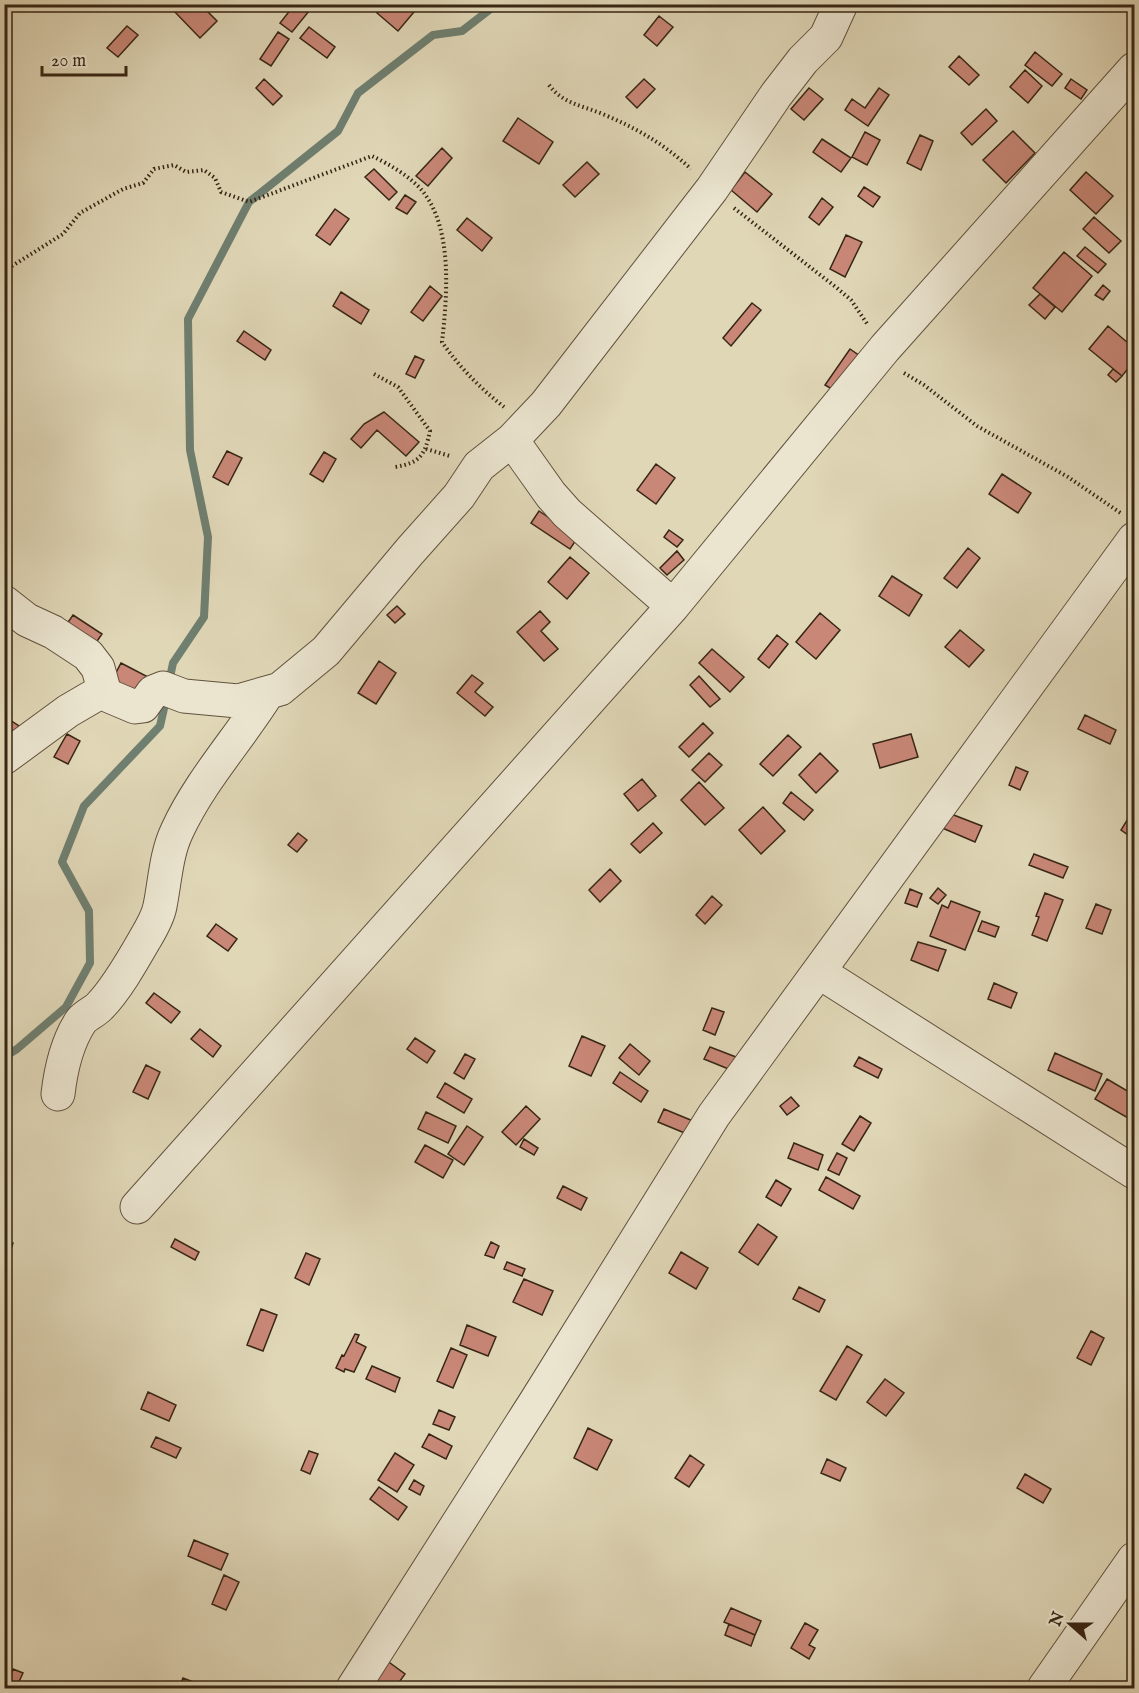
<svg xmlns="http://www.w3.org/2000/svg" width="1139" height="1693" font-family="'IM FELL English',serif">
<rect width="100%" height="100%" fill="#e0d7b7"/>
<filter id="stains"><feTurbulence type="fractalNoise" baseFrequency=".00333" numOctaves="4"/><feColorMatrix values="0 0 0 0 .2 0 0 0 0 .09 0 0 0 0 .02 0 0 0 .5 -.17"/></filter>
<radialGradient id="worn" r=".72"><stop offset=".6" stop-color="#630" stop-opacity="0"/><stop offset="1" stop-color="#630" stop-opacity=".3"/></radialGradient>
<g fill="none" stroke-linecap="round" stroke-linejoin="round">
<path stroke="#6f7f70" stroke-width="8" d="M 169,682 L 173,663 L 204,617 L 208,537 L 190,450 L 188,319 L 249,202 L 338,131 L 358,93 L 433,35 L 462,31 L 493,7 L 503,4
M 4,1057 L 17,1049 L 66,1007 L 90,963 L 89,911 L 62,862 L 84,806 L 160,726 L 167,695"/>
</g>
<path fill="#c98777" stroke="#372615" stroke-width="1.5" d="M 178,4 L 211,4 L 206,10 L 217,21 L 200,38 L 173,10 Z
M 295,4 L 314,5 L 292,32 L 280,23 Z
M 385,4 L 417,4 L 419,6 L 398,31 L 377,13 Z
M 659,16 L 673,27 L 657,46 L 644,35 Z
M 127,26 L 138,35 L 118,57 L 107,48 Z
M 309,27 L 335,47 L 327,58 L 300,38 Z
M 278,32 L 289,39 L 271,66 L 260,59 Z
M 1035,52 L 1062,74 L 1052,86 L 1025,65 Z
M 959,56 L 979,75 L 969,85 L 949,67 Z
M 1025,70 L 1042,86 L 1028,103 L 1010,87 Z
M 264,79 L 282,96 L 273,105 L 256,88 Z
M 644,79 L 655,89 L 637,108 L 626,97 Z
M 1071,79 L 1087,90 L 1081,99 L 1065,88 Z
M 809,88 L 823,99 L 804,120 L 791,109 Z
M 879,88 L 889,95 L 868,126 L 845,110 L 852,99 L 865,108 Z
M 986,109 L 997,121 L 972,145 L 961,133 Z
M 518,118 L 553,142 L 539,164 L 503,141 Z
M 1013,131 L 1035,153 L 1006,183 L 983,160 Z
M 865,132 L 880,140 L 867,165 L 852,157 Z
M 920,135 L 933,141 L 921,170 L 907,163 Z
M 822,139 L 851,158 L 841,172 L 813,152 Z
M 442,148 L 452,158 L 428,186 L 416,176 Z
M 587,162 L 599,174 L 575,197 L 563,185 Z
M 374,169 L 397,192 L 389,200 L 365,177 Z
M 745,172 L 772,194 L 757,212 L 731,190 Z
M 1086,172 L 1113,196 L 1096,214 L 1070,190 Z
M 864,187 L 880,197 L 873,207 L 858,196 Z
M 405,195 L 416,202 L 407,214 L 396,208 Z
M 822,198 L 833,207 L 819,225 L 809,217 Z
M 335,209 L 349,219 L 330,245 L 316,235 Z
M 1094,217 L 1121,241 L 1109,253 L 1083,229 Z
M 467,218 L 492,238 L 482,251 L 457,230 Z
M 846,235 L 862,242 L 845,277 L 830,269 Z
M 1085,247 L 1106,264 L 1098,273 L 1077,256 Z
M 1064,252 L 1092,276 L 1062,312 L 1033,288 Z
M 1103,285 L 1110,291 L 1103,300 L 1095,295 Z
M 430,286 L 442,296 L 423,321 L 411,312 Z
M 341,292 L 369,310 L 361,324 L 333,306 Z
M 1040,294 L 1055,307 L 1045,319 L 1029,305 Z
M 752,303 L 761,310 L 731,346 L 723,338 Z
M 1108,326 L 1134,348 L 1134,361 L 1122,376 L 1089,349 Z
M 244,331 L 271,350 L 265,360 L 237,341 Z
M 850,349 L 860,356 L 835,391 L 825,385 Z
M 415,356 L 424,360 L 415,378 L 406,374 Z
M 1113,369 L 1122,376 L 1116,382 L 1108,375 Z
M 384,412 L 419,442 L 406,456 L 377,430 L 361,448 L 351,439 L 364,424 Z
M 227,451 L 242,458 L 228,485 L 213,477 Z
M 324,452 L 336,459 L 323,482 L 310,474 Z
M 656,464 L 675,478 L 656,504 L 637,490 Z
M 1002,474 L 1031,493 L 1018,513 L 989,494 Z
M 539,511 L 578,537 L 570,549 L 531,523 Z
M 669,530 L 683,540 L 677,547 L 664,537 Z
M 968,548 L 980,558 L 957,588 L 944,578 Z
M 677,551 L 684,560 L 667,575 L 660,568 Z
M 570,557 L 589,573 L 567,599 L 548,582 Z
M 892,576 L 922,595 L 909,616 L 879,596 Z
M 397,606 L 405,614 L 395,623 L 387,615 Z
M 540,611 L 550,622 L 541,631 L 558,649 L 544,661 L 517,632 Z
M 820,613 L 840,630 L 816,659 L 796,642 Z
M 73,615 L 102,634 L 91,650 L 62,631 Z
M 960,630 L 984,650 L 969,667 L 945,647 Z
M 777,635 L 788,644 L 769,668 L 758,659 Z
M 712,649 L 744,677 L 730,692 L 699,663 Z
M 379,661 L 396,673 L 376,704 L 358,693 Z
M 121,663 L 150,678 L 138,701 L 109,686 Z
M 472,675 L 483,683 L 475,692 L 493,707 L 485,716 L 457,693 Z
M 699,676 L 720,699 L 710,707 L 690,685 Z
M 1085,715 L 1116,730 L 1110,744 L 1078,729 Z
M 7,718 L 19,726 L 4,746 L 4,722 Z
M 703,723 L 713,733 L 689,757 L 679,747 Z
M 67,734 L 80,741 L 68,764 L 54,757 Z
M 911,734 L 918,757 L 880,768 L 873,744 Z
M 788,735 L 801,747 L 773,776 L 760,764 Z
M 709,753 L 722,765 L 705,782 L 692,770 Z
M 820,753 L 838,771 L 816,793 L 799,775 Z
M 1016,767 L 1028,772 L 1020,790 L 1009,785 Z
M 642,779 L 656,796 L 638,811 L 624,794 Z
M 699,782 L 724,808 L 705,825 L 681,800 Z
M 791,792 L 813,810 L 804,820 L 783,803 Z
M 763,807 L 785,831 L 761,854 L 739,830 Z
M 1134,809 L 1134,839 L 1121,830 Z
M 946,812 L 982,826 L 975,842 L 940,827 Z
M 653,823 L 662,833 L 640,853 L 631,844 Z
M 298,833 L 307,840 L 297,852 L 288,845 Z
M 1034,854 L 1068,867 L 1063,878 L 1029,865 Z
M 610,869 L 621,881 L 600,902 L 589,890 Z
M 938,888 L 946,895 L 938,904 L 930,898 Z
M 910,889 L 922,894 L 917,907 L 905,903 Z
M 1045,893 L 1063,900 L 1047,941 L 1032,935 L 1039,917 L 1036,916 Z
M 712,896 L 722,905 L 705,924 L 696,915 Z
M 951,901 L 980,912 L 965,950 L 930,936 L 942,905 L 948,908 Z
M 1096,904 L 1111,910 L 1102,934 L 1086,928 Z
M 982,921 L 999,927 L 995,937 L 978,931 Z
M 216,924 L 237,939 L 228,951 L 207,936 Z
M 918,942 L 946,950 L 938,971 L 911,960 Z
M 994,983 L 1017,993 L 1011,1008 L 988,999 Z
M 154,993 L 180,1012 L 171,1023 L 146,1003 Z
M 712,1008 L 724,1012 L 715,1035 L 703,1030 Z
M 200,1029 L 221,1046 L 213,1057 L 191,1039 Z
M 582,1036 L 605,1046 L 591,1076 L 569,1066 Z
M 415,1038 L 435,1051 L 427,1063 L 407,1049 Z
M 630,1044 L 650,1061 L 639,1075 L 619,1058 Z
M 710,1047 L 736,1057 L 731,1070 L 704,1059 Z
M 1055,1053 L 1102,1074 L 1095,1091 L 1048,1070 Z
M 465,1054 L 475,1059 L 464,1079 L 454,1073 Z
M 859,1057 L 882,1069 L 878,1078 L 854,1066 Z
M 146,1065 L 160,1072 L 148,1099 L 133,1092 Z
M 620,1072 L 648,1091 L 641,1102 L 613,1083 Z
M 1107,1079 L 1129,1092 L 1134,1083 L 1134,1107 L 1128,1118 L 1095,1099 Z
M 445,1083 L 472,1099 L 464,1113 L 437,1097 Z
M 791,1097 L 799,1106 L 787,1115 L 780,1106 Z
M 526,1106 L 540,1119 L 516,1145 L 502,1132 Z
M 664,1109 L 693,1121 L 687,1134 L 658,1122 Z
M 426,1112 L 456,1126 L 448,1143 L 418,1129 Z
M 860,1116 L 871,1123 L 854,1151 L 842,1144 Z
M 467,1126 L 483,1137 L 464,1165 L 448,1154 Z
M 524,1139 L 538,1148 L 534,1155 L 520,1147 Z
M 794,1143 L 823,1155 L 818,1170 L 788,1158 Z
M 425,1145 L 453,1160 L 443,1178 L 415,1162 Z
M 837,1153 L 847,1158 L 839,1175 L 828,1170 Z
M 826,1177 L 860,1196 L 853,1209 L 819,1190 Z
M 776,1180 L 791,1189 L 781,1206 L 766,1197 Z
M 563,1186 L 587,1198 L 581,1210 L 557,1198 Z
M 758,1224 L 777,1237 L 758,1265 L 739,1252 Z
M 175,1239 L 199,1252 L 195,1260 L 171,1247 Z
M 4,1240 L 13,1243 L 5,1269 L 4,1269 Z
M 491,1242 L 499,1246 L 494,1258 L 485,1255 Z
M 681,1252 L 708,1268 L 696,1289 L 669,1273 Z
M 306,1253 L 320,1259 L 309,1285 L 295,1278 Z
M 507,1262 L 525,1269 L 522,1276 L 504,1269 Z
M 524,1279 L 553,1291 L 542,1315 L 513,1302 Z
M 799,1287 L 825,1300 L 819,1312 L 793,1299 Z
M 261,1309 L 277,1315 L 263,1351 L 247,1345 Z
M 467,1325 L 496,1337 L 488,1356 L 460,1345 Z
M 1091,1331 L 1104,1338 L 1091,1365 L 1077,1358 Z
M 355,1334 L 359,1335 L 356,1342 L 366,1347 L 354,1372 L 345,1369 L 344,1372 L 336,1368 L 342,1355 L 344,1356 Z
M 847,1346 L 862,1355 L 836,1400 L 820,1391 Z
M 451,1348 L 467,1355 L 453,1388 L 437,1381 Z
M 372,1366 L 400,1378 L 395,1392 L 366,1379 Z
M 885,1379 L 904,1393 L 886,1416 L 867,1402 Z
M 148,1392 L 176,1405 L 169,1421 L 141,1409 Z
M 439,1410 L 455,1417 L 449,1430 L 433,1424 Z
M 588,1428 L 612,1440 L 597,1470 L 574,1458 Z
M 429,1434 L 452,1446 L 446,1459 L 422,1447 Z
M 156,1437 L 181,1448 L 176,1458 L 151,1447 Z
M 309,1451 L 318,1454 L 310,1474 L 301,1470 Z
M 395,1453 L 414,1465 L 397,1492 L 378,1480 Z
M 690,1455 L 704,1465 L 689,1487 L 675,1478 Z
M 827,1459 L 846,1468 L 840,1481 L 821,1473 Z
M 1025,1474 L 1051,1489 L 1043,1503 L 1017,1488 Z
M 414,1480 L 424,1486 L 420,1495 L 409,1489 Z
M 379,1487 L 407,1507 L 398,1520 L 370,1499 Z
M 194,1540 L 228,1554 L 221,1570 L 188,1556 Z
M 224,1575 L 239,1582 L 226,1610 L 212,1604 Z
M 731,1608 L 761,1621 L 755,1635 L 724,1622 Z
M 805,1623 L 818,1630 L 809,1645 L 815,1648 L 809,1659 L 791,1648 Z
M 729,1624 L 755,1635 L 751,1646 L 725,1635 Z
M 386,1660 L 405,1674 L 395,1688 L 375,1688 L 369,1684 Z
M 13,1669 L 23,1673 L 17,1686 L 8,1682 Z
M 183,1678 L 209,1688 L 179,1688 Z"/>
<g fill="none" stroke-linecap="round" stroke-linejoin="round">
<g stroke="#61523e" stroke-width="35">
<path id="minor" d="M 512,440 L 551,495 L 567,513 L 673,606
M 4,602 L 27,620 L 53,632 L 88,655 L 98,668 L 104,690 L 109,696 L 135,707 L 143,706 L 153,692 L 163,688 L 184,696 L 238,701 L 280,689 L 326,651 L 410,551 L 459,496 L 479,466 L 512,440 L 546,404 L 712,189 L 776,95 L 803,60 L 826,37 L 841,4
M 4,758 L 68,711 L 104,690
M 819,972 L 1134,1172
M 58,1094 C 61,1068 67,1042 81,1021 C 86,1015 94,1012 99,1007 C 116,990 133,960 145,939 C 151,929 158,917 160,906 C 165,881 166,854 177,831 C 200,781 238,740 267,694
M 137,1207 L 673,606 L 885,348 L 1134,69
M 353,1688 L 536,1401 L 714,1115 L 1134,539
M 1044,1688 L 1134,1559"/>
</g>
<path stroke="#372615" stroke-width="4" stroke-dasharray="1.5 3" stroke-linecap="butt" d="M 549,85 C 563,104 584,106 605,115 C 638,129 664,144 691,169
M 734,208 L 837,288 L 851,300 L 868,325
M 4,271 L 63,234 L 80,213 L 123,189 L 143,183 L 154,169 L 174,165 L 186,172 L 204,170 L 215,178 L 221,192 L 249,202 L 372,156 C 389,164 413,178 424,193 C 453,231 447,298 442,342 C 460,368 480,388 504,407
M 904,373 L 924,385 L 977,426 L 1068,477 L 1122,514
M 374,374 L 398,387 L 430,431 C 425,455 420,463 395,467
M 426,449 L 450,456"/>
<use href="#minor" stroke="#ebe5d0" stroke-width="33"/>
</g>
<rect width="1139" height="1693" fill="none" stroke="#e0d7b7" stroke-width="24"/>
<rect x="6" y="6" width="1127" height="1681" fill="none" stroke="#372615" stroke-width="3"/>
<rect x="12" y="12" width="1115" height="1669" fill="none" stroke="#372615" stroke-width="1.5"/>
<g transform="translate(1070 1624) rotate(291)" stroke="#ebe5d0" stroke-width="4.5" paint-order="stroke">
<path d="M0-4.5L10 22L0 15L-10 22Z" fill="#372615"/>
<text y="-9" font-size="16" font-weight="bold" text-anchor="middle" fill="#372615">N</text>
</g>
<path d="M42 66v9h84v-9" fill="none" stroke="#372615" stroke-width="3"/>
<text x="51" y="66" font-size="18" fill="#372615" stroke="#ebe5d0" stroke-width="4.5" paint-order="stroke">20 m</text>
<rect width="100%" height="100%" filter="url(#stains)"/>
<rect width="100%" height="100%" fill="url(#worn)"/>
</svg>
